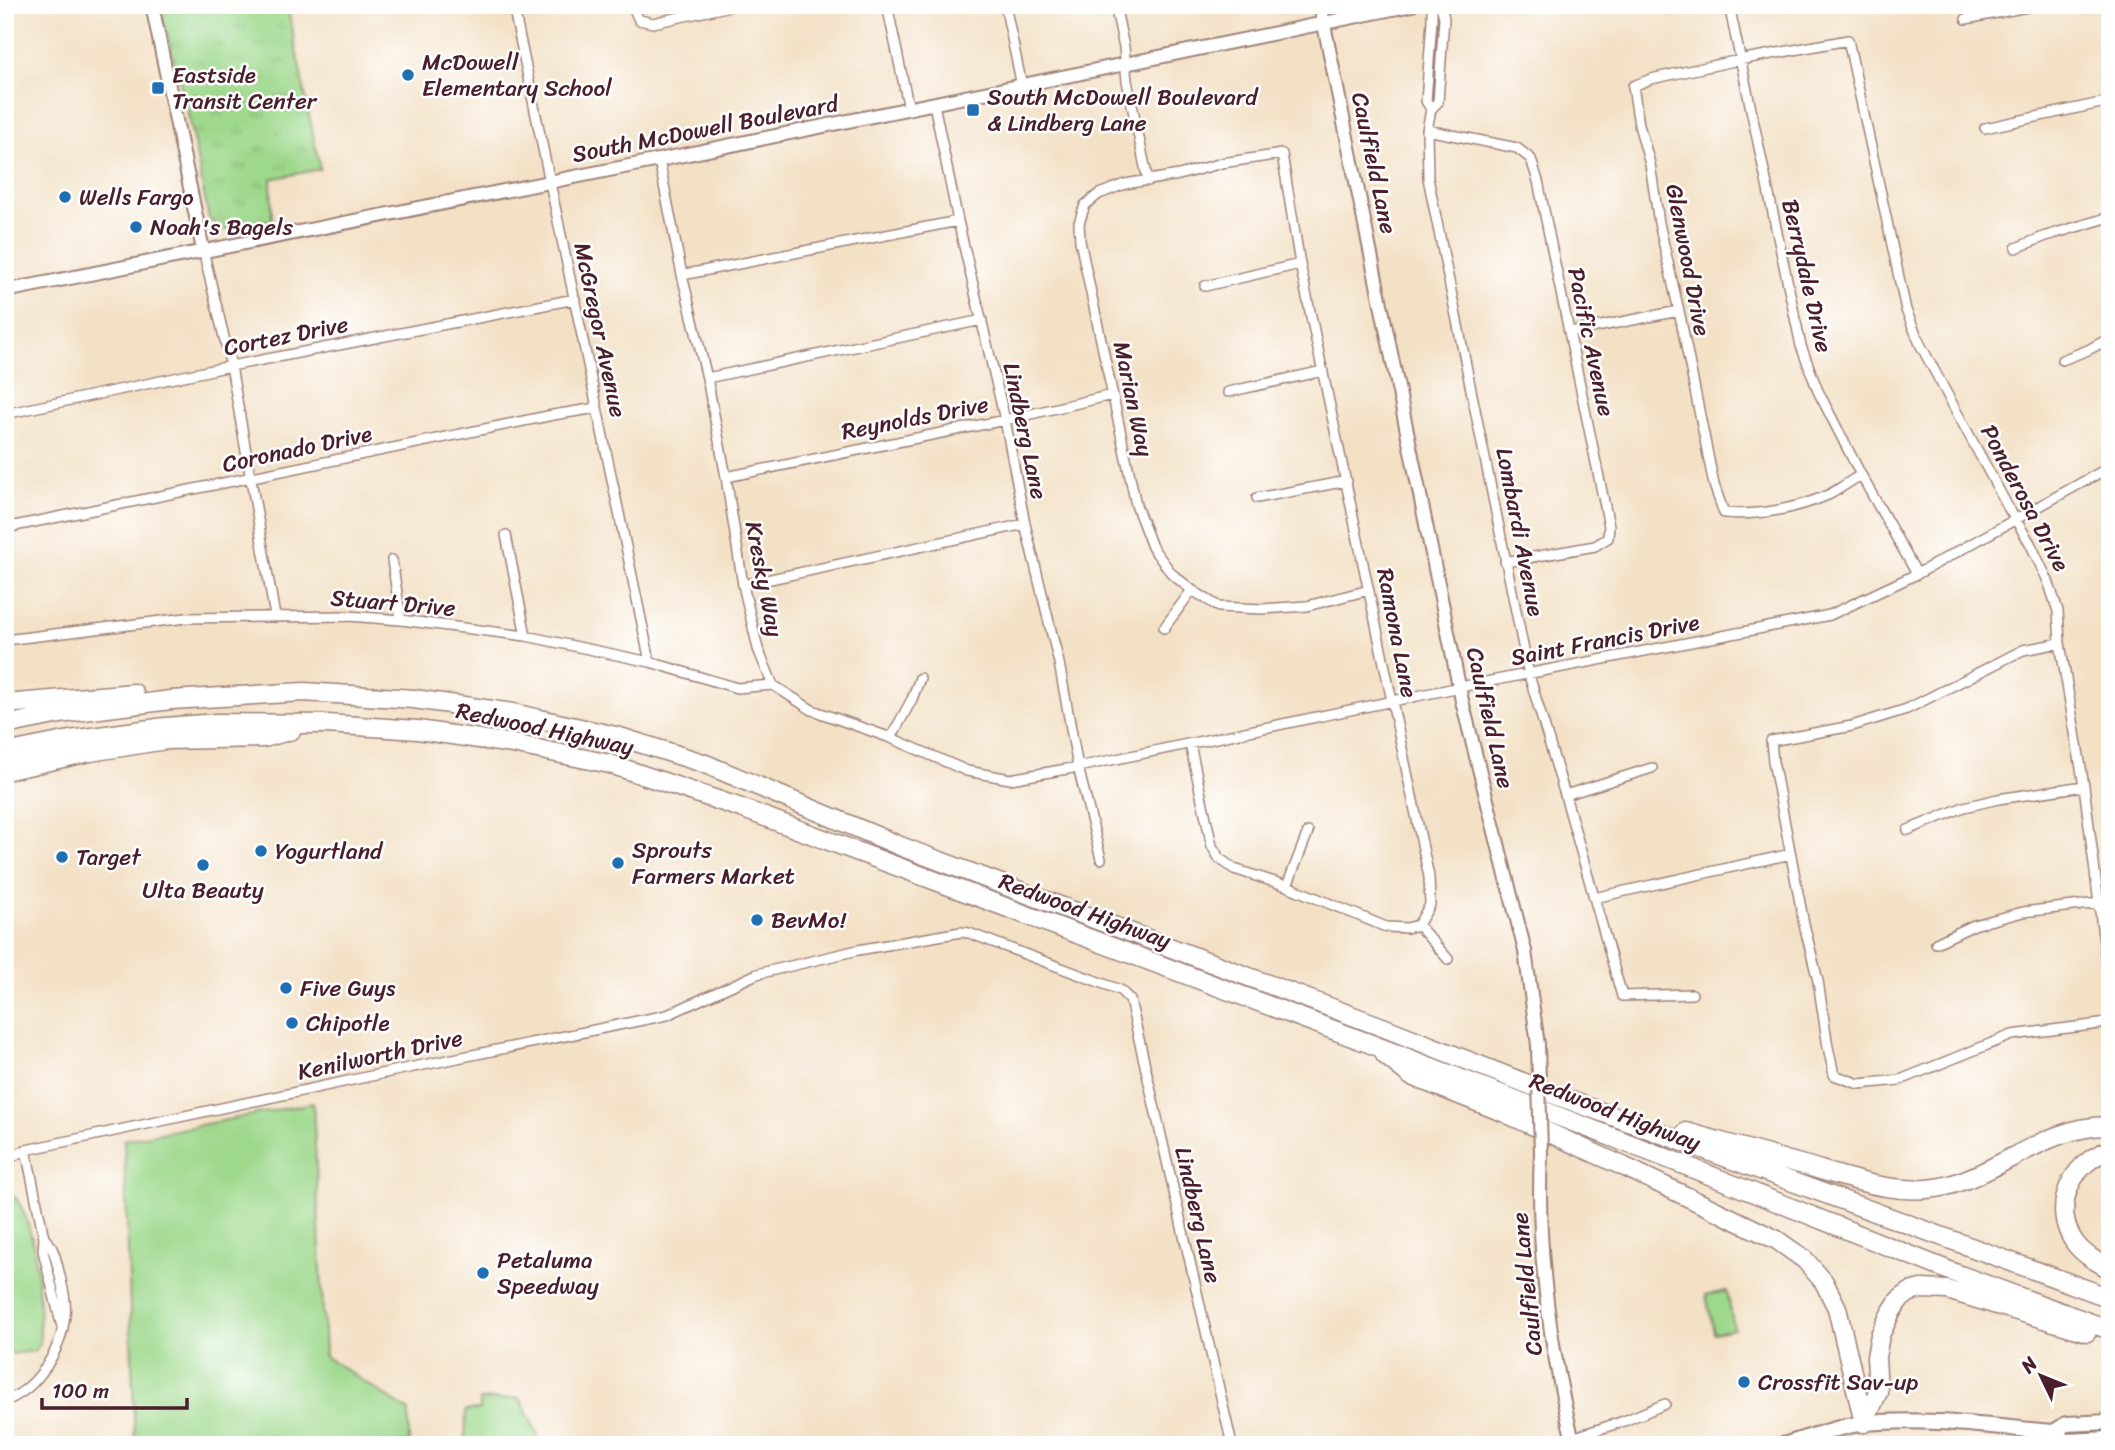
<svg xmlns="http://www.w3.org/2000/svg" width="2115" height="1450" font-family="Sriracha,sans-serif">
<defs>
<pattern id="park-tufts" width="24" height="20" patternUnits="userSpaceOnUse" patternTransform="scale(1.75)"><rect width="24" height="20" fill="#9dd88b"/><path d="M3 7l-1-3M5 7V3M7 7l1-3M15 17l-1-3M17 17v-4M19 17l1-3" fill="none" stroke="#89b978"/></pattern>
</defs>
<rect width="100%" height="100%" fill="#fff"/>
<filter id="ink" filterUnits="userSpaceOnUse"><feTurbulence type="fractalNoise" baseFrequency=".0143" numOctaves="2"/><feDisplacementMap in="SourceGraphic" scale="14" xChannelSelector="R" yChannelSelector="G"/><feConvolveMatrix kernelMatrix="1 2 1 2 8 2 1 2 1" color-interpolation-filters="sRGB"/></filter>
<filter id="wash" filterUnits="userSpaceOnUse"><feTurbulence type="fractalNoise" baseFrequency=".00686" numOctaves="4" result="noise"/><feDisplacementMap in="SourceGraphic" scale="28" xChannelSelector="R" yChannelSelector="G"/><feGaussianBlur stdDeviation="1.57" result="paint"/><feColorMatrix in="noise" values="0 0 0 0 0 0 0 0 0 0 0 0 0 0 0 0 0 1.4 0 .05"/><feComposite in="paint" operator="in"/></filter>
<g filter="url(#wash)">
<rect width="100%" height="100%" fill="#f3e1c6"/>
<path fill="#9dd88b" stroke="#747c5b" stroke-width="2" d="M 313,1103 L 325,1354 L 323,1355 L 409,1411 L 409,1445 L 135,1445 L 124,1140 Z
M 5,1190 C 10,1194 15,1196 18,1201 C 40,1241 39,1298 40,1343 L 35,1351 L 10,1354 L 5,1352 Z
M 1727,1291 L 1734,1329 L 1714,1333 L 1706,1295 Z
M 520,1398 L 542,1445 L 465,1445 L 466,1410 L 480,1410 L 480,1400 Z"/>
<path fill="url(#park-tufts)" stroke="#747c5b" stroke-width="2" d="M 159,5 L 287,5 L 320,169 L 271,179 L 272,220 L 221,230 L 209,219 L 186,104 Z"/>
</g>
<g filter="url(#ink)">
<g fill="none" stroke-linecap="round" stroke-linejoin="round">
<g stroke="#9e8078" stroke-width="12">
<path id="street" d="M 513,5 L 650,662
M 632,5 L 639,20 L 653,23 L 735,5
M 887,5 L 909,109
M 1005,5 L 1022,86
M 1115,5 L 1124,47 L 1127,81 L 1148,181
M 1432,5 L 1432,21 L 1426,101 L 1431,109 L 1427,130 L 1428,178 L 1529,675 L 1565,795 L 1622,996 L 1692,994
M 1729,5 L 1801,346 L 1818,391 L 1861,475 L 1917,574
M 1966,19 L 2037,5
M 934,104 L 958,221 L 1005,420 L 1025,524 L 1059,663 L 1078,767 L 1101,859
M 1431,109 L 1438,102 L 1444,18 L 1441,5
M 1985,128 L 2110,101
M 1427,130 L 1517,148 L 1531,159 L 1538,181 L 1609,526 L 1608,538 L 1595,546 L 1505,562
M 659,160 L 682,275 L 707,378 L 726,477 L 743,585 L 758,649 L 773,685 L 812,710 L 891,738 L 967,771 L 1010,779 L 1078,767 L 1460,687 L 1830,615 L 1917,574 L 2110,467
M 2016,248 L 2046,236 L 2110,217
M 203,250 L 231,366 L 275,616
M 682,275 L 958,221
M 1205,286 L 1300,264
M 1570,332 L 1679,311
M 2062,360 L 2088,350 L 2110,338
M 707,378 L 982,320
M 1228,392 L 1323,371
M 5,414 L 231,366 L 575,299
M 1861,475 C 1850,481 1839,490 1828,495 C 1796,509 1758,516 1724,513 L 1714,485 L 1679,311 L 1659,223 L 1650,164 L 1639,125 L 1633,86 L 1651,79 L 1739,60 L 1848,40 L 1906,310 L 1920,344 L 2009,509 L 2030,543 L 2048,581 L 2058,611 L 2060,643 L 2084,786 L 2110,990
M 726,477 L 1005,420 L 1112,395
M 1257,498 L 1347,481
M 5,528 L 553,415 L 597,408
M 506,535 L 526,636
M 392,560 L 401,620
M 743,585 L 1025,524
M 1164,628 L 1192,590
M 5,640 L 186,618 L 348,616 L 401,620 L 526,636 L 650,662 L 737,688 L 773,685
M 2060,643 L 2023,650 L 1907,709 L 1852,726 L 1771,741 L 1773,761 L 1804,924 L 1818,981 L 1828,1047 L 1834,1075 L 1859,1084 L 1900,1080 L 2012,1035 L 2100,1024 L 2110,1019
M 891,738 L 912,699 L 920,678
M 1190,744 L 1212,846 L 1219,858 L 1234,869 L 1287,886 L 1386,927 L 1407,928 L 1418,925 L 1430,905 L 1429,877 L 1300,264 L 1282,154 L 1222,163 L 1179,175 L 1125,184 L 1099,194 L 1085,205 L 1079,223 L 1080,241 L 1136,505 L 1152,547 L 1172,574 L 1192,590 L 1219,607 L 1262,609 L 1307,606 L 1369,590
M 1565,795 L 1652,768
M 1908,830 L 1964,807 L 1998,799 L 2084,786
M 1287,886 L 1308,832
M 1594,898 L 1791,854
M 1418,925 L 1448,959
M 1936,943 L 1974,925 L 2023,912 L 2099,903
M 26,1150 L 44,1238 L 43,1251 L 62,1327
M 5,1160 L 26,1150 L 399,1070 L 667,1015 L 757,974 L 858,950 L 961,932 L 969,933 L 1120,990 L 1130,1000 L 1232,1445
M 5,1401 C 38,1389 62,1349 65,1315 C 67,1302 62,1285 59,1272 C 56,1259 54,1247 44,1238
M 1572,1438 L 1624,1421 L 1665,1404"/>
</g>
<g stroke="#9e8078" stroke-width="16">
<path id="secondary" d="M 152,5 L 203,250
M 1320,5 L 1462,701 L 1525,951 L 1538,1045
M 5,291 L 659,160 L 1412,5
M 1541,1153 C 1536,1252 1550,1349 1574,1445
M 1554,1445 L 1572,1438"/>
</g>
<g stroke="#9e8078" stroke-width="18">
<path id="primary" d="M 2054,1432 L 2066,1424 L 2110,1422
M 1783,1445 C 1810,1437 1838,1426 1866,1423 C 1928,1417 1992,1427 2054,1432 L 2065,1441 L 2110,1439"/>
</g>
<g stroke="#9e8078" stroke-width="21">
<path id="highway" d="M 5,704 L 134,693
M 5,725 L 60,714 L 171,700 L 304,692 L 414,699 L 513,713 L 620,737 L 703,763 L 900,846 L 1385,1028 L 1558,1096 L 2110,1298
M 5,753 L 70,740 L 165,727 L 217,723 L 327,724 L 418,730 L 513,744 L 610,764 L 741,808 L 1371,1044 L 1674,1161 L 1960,1275 L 2110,1330
M 5,771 L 90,752 L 166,740 L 264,738 L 292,730
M 1385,1055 L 1411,1076 L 1505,1113 L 1625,1167 L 1777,1240 L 1805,1260 L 1824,1282 L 1837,1308 L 1864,1423
M 1686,1132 C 1724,1143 1762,1153 1800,1164 C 1847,1177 1896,1198 1946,1186 C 2003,1171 2048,1125 2110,1126
M 2110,1150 C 2071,1162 2050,1208 2075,1243 C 2084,1255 2097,1262 2110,1269
M 1864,1423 L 1878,1392 L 1876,1357 L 1880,1335 L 1890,1314 L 1899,1300 L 1910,1292 L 1921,1289 L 1947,1290 L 2087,1332"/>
</g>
<use href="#street" stroke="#fff" stroke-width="9"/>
<use href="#secondary" stroke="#fff" stroke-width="12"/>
<use href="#primary" stroke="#fff" stroke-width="14"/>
<use href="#highway" stroke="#fff" stroke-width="18"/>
<g stroke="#9e8078" stroke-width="16" stroke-linecap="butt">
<path id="secondary-bridge" d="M 1538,1045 L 1541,1153"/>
</g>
<use href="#secondary-bridge" stroke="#fff" stroke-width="12"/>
</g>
</g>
<g fill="#1f6fb2" stroke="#fff" stroke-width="2.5">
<circle cx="408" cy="75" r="7"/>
<rect x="151" y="81" width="14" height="14" rx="3.5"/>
<rect x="966" y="103" width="14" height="14" rx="3.5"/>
<circle cx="65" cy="197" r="7"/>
<circle cx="136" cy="227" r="7"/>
<circle cx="261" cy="851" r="7"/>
<circle cx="62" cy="857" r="7"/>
<circle cx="618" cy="863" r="7"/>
<circle cx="203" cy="865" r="7"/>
<circle cx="757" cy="920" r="7"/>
<circle cx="286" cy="988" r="7"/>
<circle cx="292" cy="1023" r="7"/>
<circle cx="483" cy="1273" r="7"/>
<circle cx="1744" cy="1382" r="7"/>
</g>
<g text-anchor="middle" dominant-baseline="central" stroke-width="5" stroke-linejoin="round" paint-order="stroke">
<g font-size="23" fill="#4a1f2b" stroke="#fff" text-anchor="start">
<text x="422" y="62">McDowell<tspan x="422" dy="26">Elementary School</tspan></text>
<text x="172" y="75">Eastside<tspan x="172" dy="26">Transit Center</tspan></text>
<text x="987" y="97">South McDowell Boulevard<tspan x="987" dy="26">&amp; Lindberg Lane</tspan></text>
<text x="79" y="197">Wells Fargo</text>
<text x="150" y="227">Noah's Bagels</text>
<text x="632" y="850">Sprouts<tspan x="632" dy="26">Farmers Market</tspan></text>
<text x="275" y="851">Yogurtland</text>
<text x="76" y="857">Target</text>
<text x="203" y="890" text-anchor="middle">Ulta Beauty</text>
<text x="771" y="920">BevMo!</text>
<text x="300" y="988">Five Guys</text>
<text x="306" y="1023">Chipotle</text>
<text x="497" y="1260">Petaluma<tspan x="497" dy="26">Speedway</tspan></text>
<text x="1758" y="1382">Crossfit Sav-up</text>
</g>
<g font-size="23" fill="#4a1f2b" stroke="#fff">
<text transform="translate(705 129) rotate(-11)">South McDowell Boulevard</text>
<text transform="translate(1374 163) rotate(78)">Caulfield Lane</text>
<text transform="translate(1688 260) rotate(79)">Glenwood Drive</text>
<text transform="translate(1807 276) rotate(77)">Berrydale Drive</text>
<text transform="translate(600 330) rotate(78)">McGregor Avenue</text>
<text transform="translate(286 336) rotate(-11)">Cortez Drive</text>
<text transform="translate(1591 342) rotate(78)">Pacific Avenue</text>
<text transform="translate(1133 399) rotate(78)">Marian Way</text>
<text transform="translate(915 418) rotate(-11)">Reynolds Drive</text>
<text transform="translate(1025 431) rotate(78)">Lindberg Lane</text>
<text transform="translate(297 449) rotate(-12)">Coronado Drive</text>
<text transform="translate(2025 498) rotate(62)">Ponderosa Drive</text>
<text transform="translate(1520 532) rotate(79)">Lombardi Avenue</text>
<text transform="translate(764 579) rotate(79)">Kresky Way</text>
<text transform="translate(393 603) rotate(5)">Stuart Drive</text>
<text transform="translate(1397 633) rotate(79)">Ramona Lane</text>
<text transform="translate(1605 640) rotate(-11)">Saint Francis Drive</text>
<text transform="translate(1490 718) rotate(77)">Caulfield Lane</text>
<text transform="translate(545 729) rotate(12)">Redwood Highway</text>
<text transform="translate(1085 911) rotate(20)">Redwood Highway</text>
<text transform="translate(380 1055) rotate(-12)">Kenilworth Drive</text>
<text transform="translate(1615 1112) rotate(21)">Redwood Highway</text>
<text transform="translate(1198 1215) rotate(77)">Lindberg Lane</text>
<text transform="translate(1527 1284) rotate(-96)">Caulfield Lane</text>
</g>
</g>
<rect width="2115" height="1450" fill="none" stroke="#fff" stroke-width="28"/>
<g transform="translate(2041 1376) rotate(313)" stroke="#ffffff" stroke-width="5" paint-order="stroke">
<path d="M0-5L12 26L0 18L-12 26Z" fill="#4a1f2b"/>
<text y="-10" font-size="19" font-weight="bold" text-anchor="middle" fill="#4a1f2b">N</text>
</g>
<path d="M42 1398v10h145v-10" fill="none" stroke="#4a1f2b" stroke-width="3.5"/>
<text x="52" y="1398" font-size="21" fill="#4a1f2b" stroke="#ffffff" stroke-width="5" paint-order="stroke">100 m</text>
</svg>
